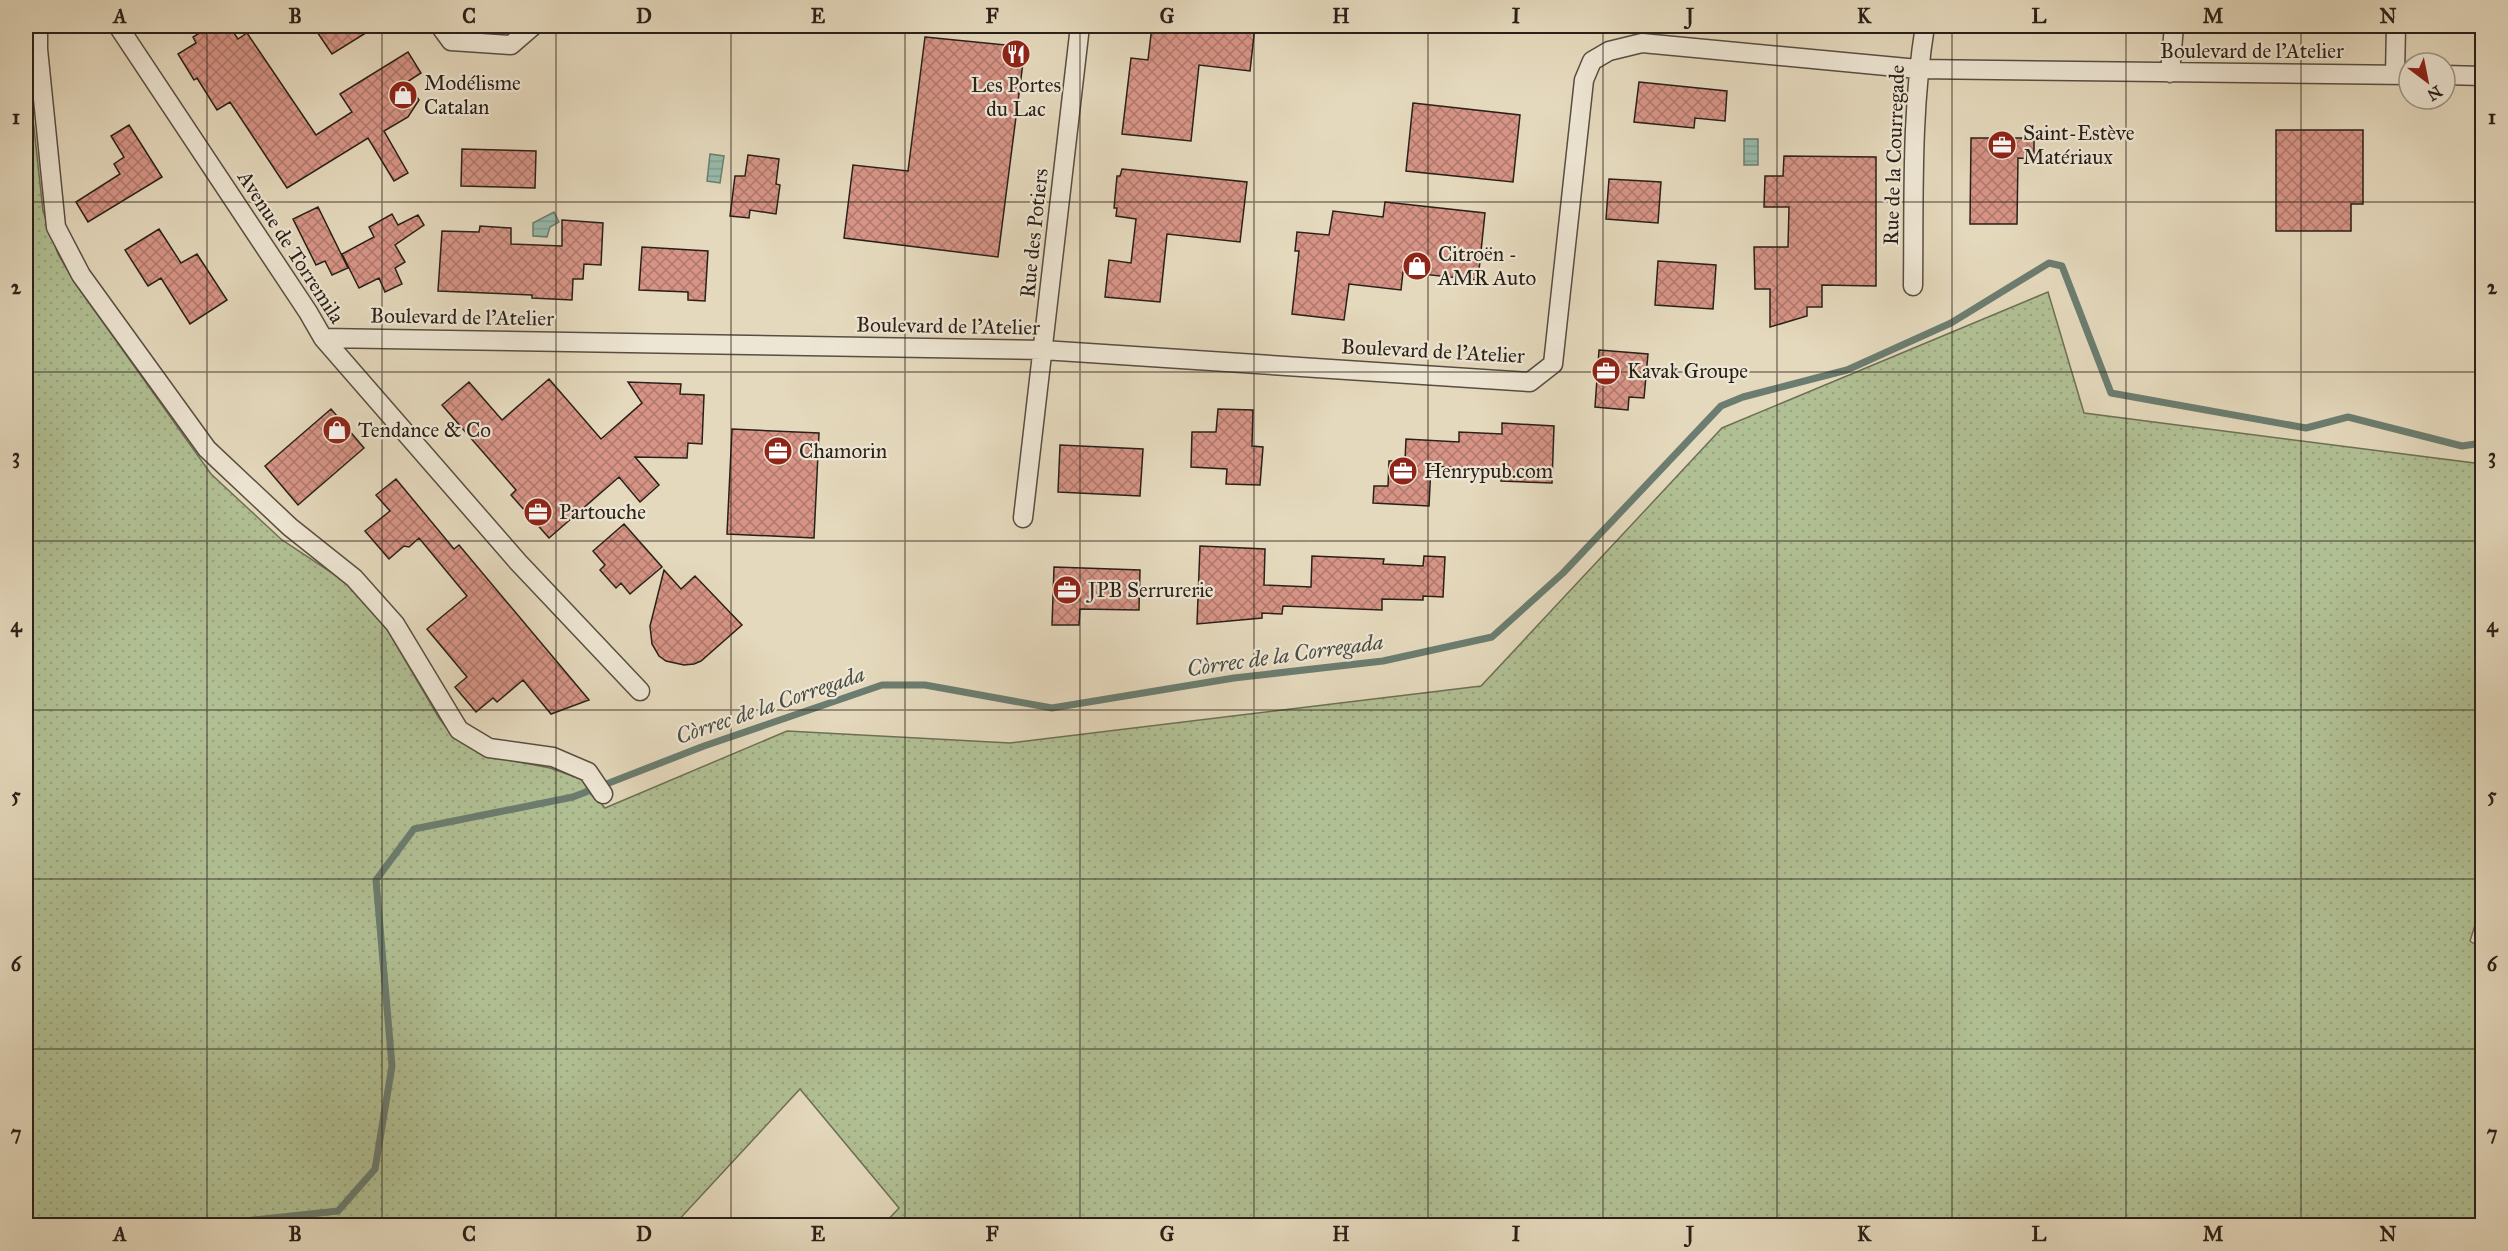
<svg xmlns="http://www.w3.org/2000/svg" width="2508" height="1251" font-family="'IM FELL Great Primer',serif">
<defs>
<pattern id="grass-dots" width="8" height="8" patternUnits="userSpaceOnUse" patternTransform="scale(1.5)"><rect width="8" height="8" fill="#b1c094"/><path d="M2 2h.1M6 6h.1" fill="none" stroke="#98a57f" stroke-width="1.8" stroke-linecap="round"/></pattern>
<pattern id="water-rules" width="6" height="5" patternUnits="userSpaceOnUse" patternTransform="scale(1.5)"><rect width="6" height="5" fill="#97bbab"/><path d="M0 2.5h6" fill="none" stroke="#82a092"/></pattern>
<pattern id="building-cross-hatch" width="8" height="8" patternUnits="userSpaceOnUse" patternTransform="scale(1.5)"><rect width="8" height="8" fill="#d79486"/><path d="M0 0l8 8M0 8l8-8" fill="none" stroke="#ae786d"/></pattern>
</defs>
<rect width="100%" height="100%" fill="#e5d9bd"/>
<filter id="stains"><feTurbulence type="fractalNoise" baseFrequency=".00333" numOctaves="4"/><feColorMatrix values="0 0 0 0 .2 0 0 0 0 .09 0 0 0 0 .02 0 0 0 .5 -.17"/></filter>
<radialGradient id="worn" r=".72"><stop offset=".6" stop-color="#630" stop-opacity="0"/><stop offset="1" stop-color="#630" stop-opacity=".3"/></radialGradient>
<path fill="url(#grass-dots)" stroke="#6d7056" stroke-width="1.5" d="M 26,54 L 43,211 L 58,254 L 75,283 L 211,474 L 282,540 L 355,588 L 384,624 L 439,718 L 454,738 L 488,756 L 550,768 L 581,779 L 605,808 L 787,731 L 1010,743 L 1481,686 L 1722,428 L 2048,292 L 2084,413 L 2482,464 L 2482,903 L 2470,941 L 2482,949 L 2482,1225 L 883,1225 L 899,1208 L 800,1089 L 674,1225 L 26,1225 Z"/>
<path fill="url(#water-rules)" stroke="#6b7d70" stroke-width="1.5" d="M 1744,139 L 1758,139 L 1758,165 L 1744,165 Z
M 710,154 L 724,156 L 720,183 L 707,181 Z
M 554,212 L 559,222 L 550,227 L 547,237 L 533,236 L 533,223 Z"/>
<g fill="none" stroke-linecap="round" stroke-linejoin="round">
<path stroke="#6b7d70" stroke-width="7" d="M 227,1226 L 245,1221 L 338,1211 L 375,1169 L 392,1066 L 376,880 L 414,829 L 573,797 L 704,746 L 882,685 L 925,685 L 1052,708 L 1234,678 L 1383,661 L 1492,637 L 1563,573 L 1721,406 L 1743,397 L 1847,370 L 1951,323 L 2049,263 L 2062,266 L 2111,393 L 2306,428 L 2348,417 L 2462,446 L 2482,443"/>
</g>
<path fill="url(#building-cross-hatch)" stroke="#292018" stroke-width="1.5" d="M 211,26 L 229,26 L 238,39 L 247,33 L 316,135 L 352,112 L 340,94 L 408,52 L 421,73 L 407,82 L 419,100 L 408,117 L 384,131 L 408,173 L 394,181 L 368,138 L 287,188 L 230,102 L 217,110 L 197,78 L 194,80 L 178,54 L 196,43 L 193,37 Z
M 313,26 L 377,26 L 332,54 Z
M 1152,26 L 1255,26 L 1250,71 L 1199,65 L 1191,141 L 1122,134 L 1131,58 L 1148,60 Z
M 925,37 L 1025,47 L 998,257 L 844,238 L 853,165 L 908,171 Z
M 1639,82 L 1727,91 L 1725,121 L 1695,118 L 1694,128 L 1634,122 Z
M 1413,103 L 1520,115 L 1513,182 L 1406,171 Z
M 129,125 L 162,177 L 88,222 L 76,202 L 120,174 L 114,164 L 124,157 L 111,136 Z
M 2276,130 L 2363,130 L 2363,204 L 2351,204 L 2351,231 L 2276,231 Z
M 1971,138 L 2034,138 L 2034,159 L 2018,158 L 2017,224 L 1970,224 Z
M 462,149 L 536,151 L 535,188 L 461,186 Z
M 748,155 L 779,159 L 776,184 L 780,185 L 776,214 L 750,210 L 749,218 L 730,216 L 735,176 L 745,176 Z
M 1784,156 L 1876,157 L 1876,286 L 1822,285 L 1822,307 L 1807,307 L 1807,316 L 1770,327 L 1770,289 L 1755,289 L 1754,247 L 1788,247 L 1789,207 L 1764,207 L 1765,176 L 1783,176 Z
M 1122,169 L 1247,182 L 1240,242 L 1167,234 L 1160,302 L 1105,297 L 1109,260 L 1131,263 L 1136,219 L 1116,216 L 1117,208 L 1114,208 L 1117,176 L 1120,176 Z
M 1609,179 L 1661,182 L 1658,223 L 1606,219 Z
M 1385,202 L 1485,213 L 1478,280 L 1403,272 L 1401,290 L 1349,284 L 1344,320 L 1292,314 L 1299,251 L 1295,251 L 1297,232 L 1329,235 L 1333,211 L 1383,217 Z
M 318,207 L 348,268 L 332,275 L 325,261 L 316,265 L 293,219 Z
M 392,214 L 398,225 L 418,215 L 424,225 L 395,245 L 405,262 L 395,268 L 402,284 L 385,292 L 379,278 L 359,288 L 342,254 L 374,237 L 369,227 Z
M 562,220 L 603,223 L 601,265 L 584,264 L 583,279 L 573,279 L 572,300 L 532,298 L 532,295 L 438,291 L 442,231 L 479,232 L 480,226 L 511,228 L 511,244 L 562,246 Z
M 159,229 L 181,263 L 197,254 L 227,300 L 190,324 L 161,278 L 148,286 L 125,250 Z
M 642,247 L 708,251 L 705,301 L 688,300 L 688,292 L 639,290 Z
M 1658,261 L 1716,265 L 1713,309 L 1655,305 Z
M 1599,350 L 1648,354 L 1644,398 L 1629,397 L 1628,410 L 1595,407 Z
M 549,379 L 601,439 L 642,403 L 628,382 L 681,384 L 680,394 L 704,395 L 702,444 L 688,443 L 687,458 L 635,457 L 659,485 L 640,502 L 619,477 L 549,538 L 511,495 L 516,490 L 442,405 L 469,382 L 502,420 Z
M 331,409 L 364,448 L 298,505 L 265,466 Z
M 1218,409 L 1253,410 L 1252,446 L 1263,447 L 1260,485 L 1226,484 L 1227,469 L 1191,467 L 1192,432 L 1216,432 Z
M 1502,423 L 1554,426 L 1552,483 L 1501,481 L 1502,470 L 1431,466 L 1429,506 L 1373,503 L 1374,486 L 1388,486 L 1389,461 L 1405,461 L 1406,439 L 1459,442 L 1459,432 L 1502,434 Z
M 732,429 L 819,433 L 814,538 L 727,534 Z
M 1060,445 L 1143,449 L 1140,496 L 1058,492 Z
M 396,479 L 454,549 L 459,545 L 589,700 L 551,714 L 523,680 L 497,702 L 493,698 L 476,712 L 455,687 L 467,677 L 427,629 L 467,596 L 419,538 L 409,547 L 404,546 L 389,559 L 365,531 L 390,511 L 376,495 Z
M 624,524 L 662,567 L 630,594 L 621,583 L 616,588 L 600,570 L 605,565 L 593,551 Z
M 1200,546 L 1265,549 L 1264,585 L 1311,587 L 1312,556 L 1384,559 L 1383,564 L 1423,566 L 1424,556 L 1445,557 L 1443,597 L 1423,596 L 1423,600 L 1382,599 L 1382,610 L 1283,606 L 1282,614 L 1262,613 L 1262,618 L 1197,624 Z
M 1054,567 L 1140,570 L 1139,610 L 1080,609 L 1079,625 L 1052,625 Z
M 664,570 L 681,589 L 695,576 L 742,625 L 701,661 L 694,664 L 684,665 L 666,661 L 659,656 L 652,644 L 650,626 Z"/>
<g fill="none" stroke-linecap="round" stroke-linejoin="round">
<g stroke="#584e41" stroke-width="21">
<path id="minor" d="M 38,26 L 38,49 L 56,227 L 81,275 L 207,449 L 290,527 L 354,578 L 395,624 L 459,730 L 489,748 L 553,757 L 588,772 L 603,794
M 118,26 L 308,312 L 323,338 L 518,562 L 640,691
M 440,26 L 451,41 L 511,45 L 533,26
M 2170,73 L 2174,26
M 2395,75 L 2396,26
M 2445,75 L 2482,76
M 1913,286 C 1914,198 1911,112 1925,26
M 323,338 L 1043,350 L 1530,382 L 1553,364 L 1584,80 L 1592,61 L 1609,51 L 1642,43 L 1918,69 L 2409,75
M 1023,518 L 1080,26"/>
</g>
<use href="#minor" stroke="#eee6d4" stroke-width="18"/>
</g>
<path fill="none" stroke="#292018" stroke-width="1.5" stroke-opacity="0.55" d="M 207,26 L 207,1226M 382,26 L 382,1226M 556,26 L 556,1226M 731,26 L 731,1226M 905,26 L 905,1226M 1080,26 L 1080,1226M 1254,26 L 1254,1226M 1428,26 L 1428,1226M 1603,26 L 1603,1226M 1777,26 L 1777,1226M 1952,26 L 1952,1226M 2126,26 L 2126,1226M 2301,26 L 2301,1226M 26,202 L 2482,202M 26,372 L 2482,372M 26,541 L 2482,541M 26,710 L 2482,710M 26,879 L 2482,879M 26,1049 L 2482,1049"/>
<defs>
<g id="restaurant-disc" transform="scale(1.5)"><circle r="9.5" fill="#8f2418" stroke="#eee6d4"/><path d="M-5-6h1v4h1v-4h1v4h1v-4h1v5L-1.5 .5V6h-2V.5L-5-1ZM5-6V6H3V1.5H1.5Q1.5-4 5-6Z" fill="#fff"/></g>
<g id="shop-disc" transform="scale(1.5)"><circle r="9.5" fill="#8f2418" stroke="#eee6d4"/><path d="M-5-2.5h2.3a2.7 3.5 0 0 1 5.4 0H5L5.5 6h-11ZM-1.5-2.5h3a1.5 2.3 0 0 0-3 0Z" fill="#fff"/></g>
<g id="office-disc" transform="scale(1.5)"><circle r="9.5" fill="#8f2418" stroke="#eee6d4"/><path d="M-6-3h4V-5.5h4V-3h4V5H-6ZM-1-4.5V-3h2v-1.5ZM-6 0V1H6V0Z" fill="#fff"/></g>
</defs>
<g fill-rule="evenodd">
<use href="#restaurant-disc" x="1016" y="54"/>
<use href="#shop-disc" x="403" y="95"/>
<use href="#office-disc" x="2002" y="145"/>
<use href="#shop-disc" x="1417" y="266"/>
<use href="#office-disc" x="1606" y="371"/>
<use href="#shop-disc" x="337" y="430"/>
<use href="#office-disc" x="778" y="451"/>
<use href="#office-disc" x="1403" y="471"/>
<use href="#office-disc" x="538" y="512"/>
<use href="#office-disc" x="1067" y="590"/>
</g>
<g text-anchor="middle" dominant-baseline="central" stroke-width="4.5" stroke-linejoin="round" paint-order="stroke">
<g font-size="21" fill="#292018" stroke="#eee6d4">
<text x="2252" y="51">Boulevard de l'Atelier</text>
<text transform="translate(1894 155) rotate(-88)">Rue de la Courregade</text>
<text transform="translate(1034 233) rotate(-84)">Rue des Potiers</text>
<text transform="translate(291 247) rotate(57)">Avenue de Torremila</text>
<text transform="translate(462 317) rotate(1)">Boulevard de l'Atelier</text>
<text transform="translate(948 326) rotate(1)">Boulevard de l'Atelier</text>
<text transform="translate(1433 351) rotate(3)">Boulevard de l'Atelier</text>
</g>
<g font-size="21" fill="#292018" stroke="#eee6d4" text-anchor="start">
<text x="424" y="83">Modélisme<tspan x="424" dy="24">Catalan</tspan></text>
<text x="1016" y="85" text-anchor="middle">Les Portes<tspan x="1016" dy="24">du Lac</tspan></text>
<text x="2023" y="133">Saint-Estève<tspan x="2023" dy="24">Matériaux</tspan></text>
<text x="1438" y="254">Citroën -<tspan x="1438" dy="24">AMR Auto</tspan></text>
<text x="1627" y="371">Kavak Groupe</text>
<text x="358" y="430">Tendance &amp; Co</text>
<text x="799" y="451">Chamorin</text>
<text x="1424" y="471">Henrypub.com</text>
<text x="559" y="512">Partouche</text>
<text x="1088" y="590">JPB Serrurerie</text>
</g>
<g font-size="22" font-style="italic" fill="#4a4e44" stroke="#eee6d4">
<text transform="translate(1285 655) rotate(-8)">Còrrec de la Corregada</text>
<text transform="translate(770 705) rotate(-19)">Còrrec de la Corregada</text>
</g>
</g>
<rect width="2508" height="1251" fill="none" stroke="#e5d9bd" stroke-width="66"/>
<g transform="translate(2427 81) rotate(148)"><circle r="28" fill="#eee6d4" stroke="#9f9789" stroke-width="1.5"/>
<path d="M0-4.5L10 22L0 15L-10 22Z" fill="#8f2418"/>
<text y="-9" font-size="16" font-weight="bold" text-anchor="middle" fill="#292018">N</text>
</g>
<rect x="33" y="33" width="2442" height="1185" fill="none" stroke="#292018" stroke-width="2"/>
<g font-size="20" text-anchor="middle" font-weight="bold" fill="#292018">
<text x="120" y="23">A</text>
<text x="295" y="23">B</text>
<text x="469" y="23">C</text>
<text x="644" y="23">D</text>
<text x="818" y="23">E</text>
<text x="992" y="23">F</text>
<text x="1167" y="23">G</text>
<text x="1341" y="23">H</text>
<text x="1516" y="23">I</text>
<text x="1690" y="23">J</text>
<text x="1864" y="23">K</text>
<text x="2039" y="23">L</text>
<text x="2213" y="23">M</text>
<text x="2388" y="23">N</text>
<text x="16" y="124">1</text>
<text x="2492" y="124">1</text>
<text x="16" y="294">2</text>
<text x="2492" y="294">2</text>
<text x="16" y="463">3</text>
<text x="2492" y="463">3</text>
<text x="16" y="632">4</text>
<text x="2492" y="632">4</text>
<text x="16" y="802">5</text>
<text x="2492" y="802">5</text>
<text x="16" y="971">6</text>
<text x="2492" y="971">6</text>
<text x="16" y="1140">7</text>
<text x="2492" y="1140">7</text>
<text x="120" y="1241">A</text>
<text x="295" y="1241">B</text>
<text x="469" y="1241">C</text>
<text x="644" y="1241">D</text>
<text x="818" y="1241">E</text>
<text x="992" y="1241">F</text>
<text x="1167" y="1241">G</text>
<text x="1341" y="1241">H</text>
<text x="1516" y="1241">I</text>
<text x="1690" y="1241">J</text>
<text x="1864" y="1241">K</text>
<text x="2039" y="1241">L</text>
<text x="2213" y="1241">M</text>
<text x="2388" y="1241">N</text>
</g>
<rect width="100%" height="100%" filter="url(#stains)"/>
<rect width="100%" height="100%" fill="url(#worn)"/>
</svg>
